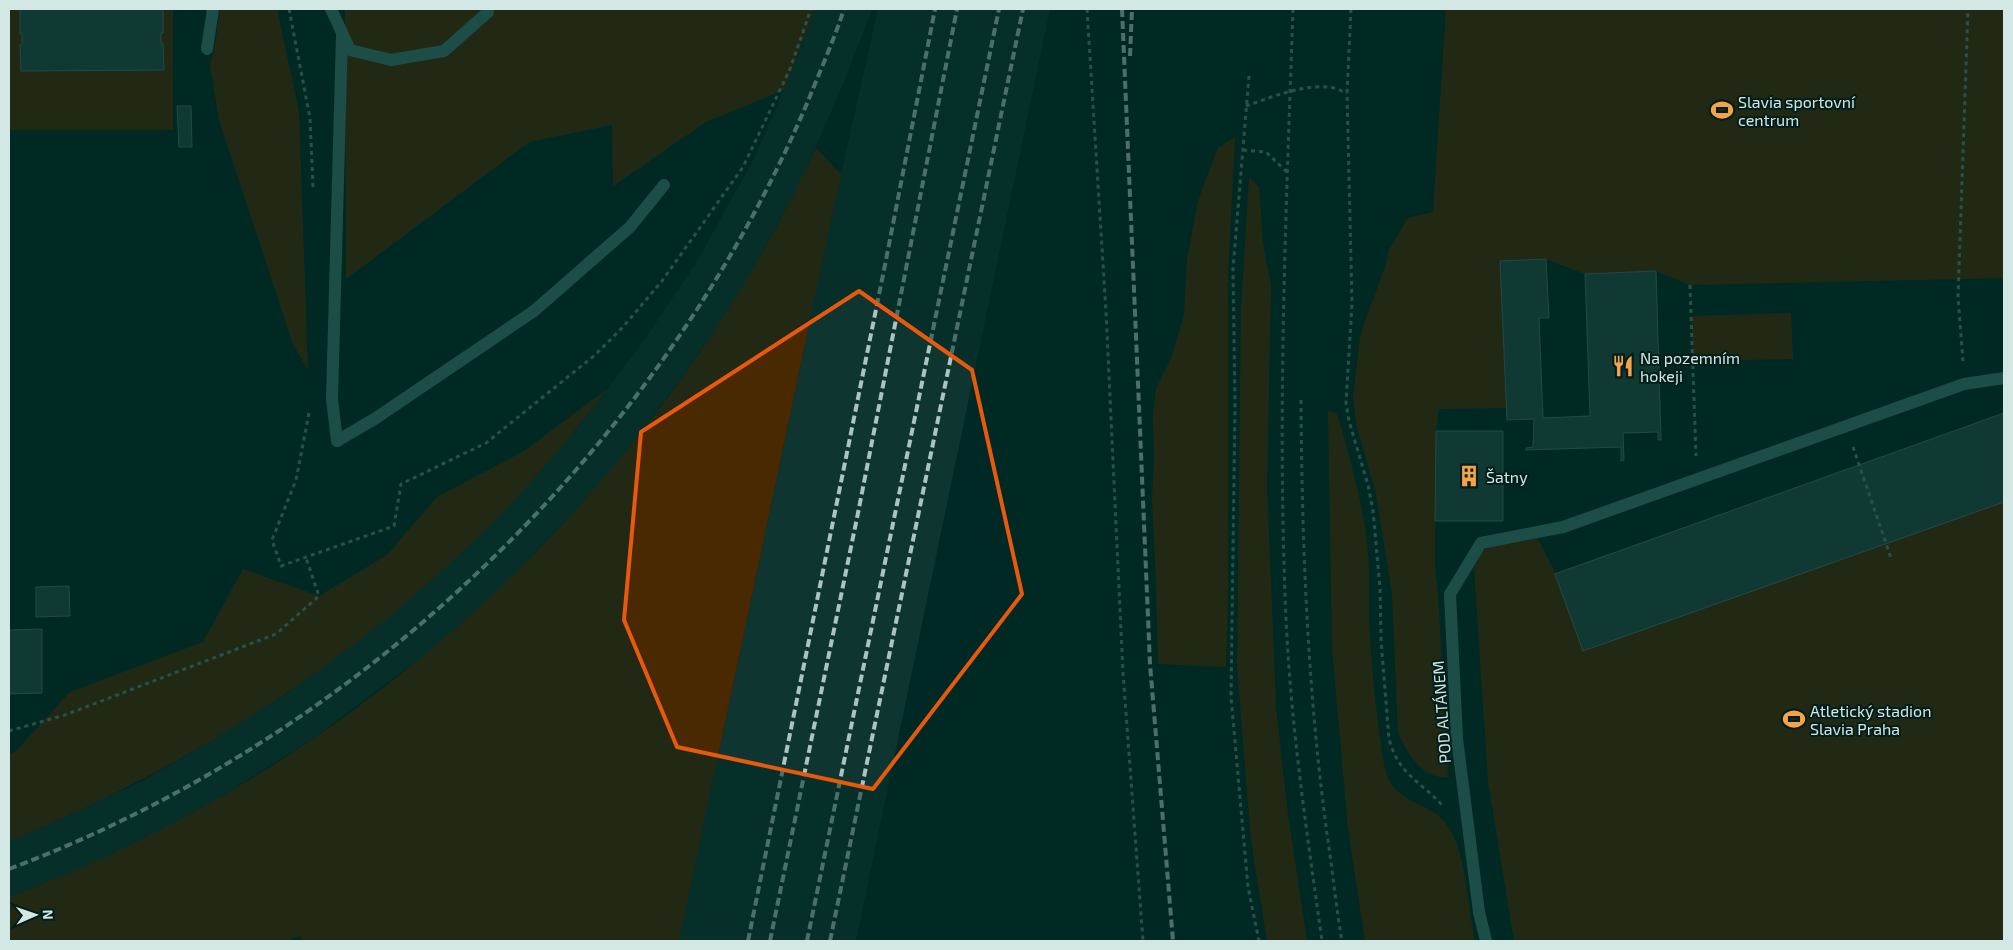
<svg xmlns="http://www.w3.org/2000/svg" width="2013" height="950" font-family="'Exo 2',sans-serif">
<rect width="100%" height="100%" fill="#002925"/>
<path fill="#0f3531" d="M 816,9 L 872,9 L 846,77 L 800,183 L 741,290 L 714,331 L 685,373 L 620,459 L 582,503 L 498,591 L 462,623 L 431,650 L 314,738 L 217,799 L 166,827 L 80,869 L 9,897 L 9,841 L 59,820 L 142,781 L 191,753 L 285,695 L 361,638 L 427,584 L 462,553 L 543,468 L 579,426 L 643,342 L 696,263 L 754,159 L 798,57 Z
M 878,9 L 1050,9 L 856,941 L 679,941 L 841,174 Z"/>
<path fill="#492902" d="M 9,9 L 20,9 L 20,33 L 22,34 L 22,44 L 20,45 L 21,71 L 164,70 L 163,44 L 161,43 L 161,33 L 163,32 L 163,9 L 173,9 L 173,130 L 9,130 Z
M 220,9 L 277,9 L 299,112 L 308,370 L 293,344 L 219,120 L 210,65 L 215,45 Z
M 345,9 L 816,9 L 784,90 L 706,122 L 613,186 L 612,125 L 529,142 L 346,279 Z
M 1446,9 L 2004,9 L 2004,278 L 1690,285 L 1656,271 L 1585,274 L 1546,259 L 1500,261 L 1506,408 L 1439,409 L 1436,431 L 1435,569 L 1438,594 L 1448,777 C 1423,780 1407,753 1398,732 L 1392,593 L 1376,494 L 1357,427 L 1353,398 L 1360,338 L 1365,321 L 1386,265 L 1389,250 L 1408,218 L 1433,212 Z
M 1235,137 L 1228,275 L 1228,593 L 1226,667 L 1158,664 L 1156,584 L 1152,498 L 1154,462 L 1153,414 L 1156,389 L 1172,356 L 1184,315 L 1187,259 L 1198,201 L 1218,148 Z
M 816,148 L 841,174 L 679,941 L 303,941 L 300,936 L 286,941 L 9,941 L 9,897 C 362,765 658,489 816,148 Z
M 1249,177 L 1259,187 L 1263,243 L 1271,285 L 1267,486 L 1276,707 L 1288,815 L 1307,941 L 1267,941 L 1251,840 L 1237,667 L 1241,309 Z
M 1791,313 L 1793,359 L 1693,361 L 1691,316 Z
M 607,389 C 456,593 242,746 9,841 L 9,754 L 15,752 L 70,692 L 203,642 L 243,569 L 319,596 L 387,555 L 437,497 L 524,451 Z
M 1328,411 L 1337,413 C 1350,460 1364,505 1368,554 C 1370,576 1368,599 1369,622 C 1371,658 1374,695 1379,731 C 1381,743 1382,757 1385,769 C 1395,808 1430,798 1449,828 C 1466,853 1468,909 1475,941 L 1365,941 L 1348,828 L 1332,649 Z
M 2004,414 L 2004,941 L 1514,941 L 1488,781 L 1475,583 C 1475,577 1473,569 1475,563 C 1483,540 1518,542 1538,539 L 1555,573 Z"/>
<path fill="#274d48" stroke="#4b716c" d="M 20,9 L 163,9 L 163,33 L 161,33 L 161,43 L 163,44 L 164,70 L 21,71 L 20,45 L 22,44 L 22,34 L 20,34 Z
M 177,106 L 191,106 L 192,147 L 179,147 Z
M 1546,259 L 1549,318 L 1539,318 L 1543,418 L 1590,416 L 1585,274 L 1656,271 L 1661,440 L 1658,440 L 1658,432 L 1623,433 L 1624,460 L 1621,461 L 1621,447 L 1526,450 L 1526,448 L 1533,447 L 1534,419 L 1507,420 L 1500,261 Z
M 2004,413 L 2004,502 L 1583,651 L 1555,574 Z
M 1436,431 L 1503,431 L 1503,521 L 1435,521 Z
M 69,586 L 70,616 L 36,617 L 36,587 Z
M 42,629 L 42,693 L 9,694 L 9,630 Z"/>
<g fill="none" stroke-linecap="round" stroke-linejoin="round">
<path stroke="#5e7e7a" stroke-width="3" stroke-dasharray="4 4" stroke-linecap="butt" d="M 289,9 L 310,118 L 313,187
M 1087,9 L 1106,312 L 1123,673 L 1143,941
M 1293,9 C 1286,212 1277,416 1286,619 C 1291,727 1307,834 1322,941
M 1351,9 L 1347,93 L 1352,303 L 1346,403 L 1349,421 L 1368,485 L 1373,511 L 1380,588 L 1381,640 L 1389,739 C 1399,775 1419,780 1442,805
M 1249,76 L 1233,269 L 1235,405 L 1231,697 L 1248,887 L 1259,941
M 1246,106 C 1272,97 1300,85 1328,87 C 1334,87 1341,91 1347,93
M 1243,150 L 1266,152 L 1288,173
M 1690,285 L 1696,456
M 1963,361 L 1958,297 L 1968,9
M 1301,400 C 1302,552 1308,704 1330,855 C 1334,884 1337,913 1342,941
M 309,413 L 296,480 L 272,540 L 281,566 L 394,526 L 401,484 L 486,443 L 595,355 L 623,327 L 662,281 L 743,167 L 790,69 L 811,9
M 1853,447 L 1891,558
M 9,731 L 65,715 L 276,634 L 319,596 L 306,558"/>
<path stroke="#427871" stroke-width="12" d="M 331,9 L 350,50 L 391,60 L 444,51 L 488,12
M 342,35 L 332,399 L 337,441 L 376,418 L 534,311 L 630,227 L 664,185
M 207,49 L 213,9
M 1486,941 L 1479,912 L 1457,739 L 1450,594 L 1481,543 L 1563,527 L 1964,384 L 2004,378"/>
<path stroke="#abc4c0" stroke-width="4" stroke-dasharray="8 4" stroke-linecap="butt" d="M 1122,9 L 1150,664 L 1173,941
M 1130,56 L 1132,9
M 9,869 C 360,738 662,446 808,101 C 820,71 834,40 844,9
M 748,941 L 884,270 L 935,9
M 770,941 L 858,513 L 957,9
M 807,941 L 999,9
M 830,941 L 1023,9"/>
</g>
<path d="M0 0H2013V950H0ZM 859,291 L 972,370 L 1022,594 L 873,789 L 677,747 L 624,620 L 641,432 Z" fill="#002925" fill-opacity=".55" fill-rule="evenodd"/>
<path fill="none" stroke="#e8590c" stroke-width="4" stroke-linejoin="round" d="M 859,291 L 972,370 L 1022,594 L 873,789 L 677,747 L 624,620 L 641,432 Z"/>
<defs>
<g id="stadium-bare" transform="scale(1.725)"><path d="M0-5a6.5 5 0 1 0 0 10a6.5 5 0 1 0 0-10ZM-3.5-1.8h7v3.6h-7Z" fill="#f6a247" stroke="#021e1b" stroke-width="2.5" paint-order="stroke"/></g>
<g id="restaurant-bare" transform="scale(1.725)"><path d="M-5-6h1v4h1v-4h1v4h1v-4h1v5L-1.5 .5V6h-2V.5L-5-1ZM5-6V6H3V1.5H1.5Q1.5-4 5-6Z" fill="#f6a247" stroke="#021e1b" stroke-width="2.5" paint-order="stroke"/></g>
<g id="building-bare" transform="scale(1.725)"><path d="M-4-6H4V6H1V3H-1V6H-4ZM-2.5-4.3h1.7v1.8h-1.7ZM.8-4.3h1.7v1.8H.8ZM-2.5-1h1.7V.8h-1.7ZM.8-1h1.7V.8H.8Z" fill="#f6a247" stroke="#021e1b" stroke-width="2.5" paint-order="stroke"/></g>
</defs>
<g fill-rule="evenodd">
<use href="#stadium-bare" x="1722" y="110"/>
<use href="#restaurant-bare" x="1623" y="366"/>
<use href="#building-bare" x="1469" y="476"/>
<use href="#stadium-bare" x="1794" y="719"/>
</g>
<g text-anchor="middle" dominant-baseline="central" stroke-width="4" stroke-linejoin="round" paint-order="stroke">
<g font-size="16" fill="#d3e8e4" stroke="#021e1b" text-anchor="start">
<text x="1738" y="101">Slavia sportovní<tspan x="1738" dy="18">centrum</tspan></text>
<text x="1640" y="357">Na pozemním<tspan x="1640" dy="18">hokeji</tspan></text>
<text x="1486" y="476">Šatny</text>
<text x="1810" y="710">Atletický stadion<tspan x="1810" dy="18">Slavia Praha</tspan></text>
</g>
<g font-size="16" fill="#d3e8e4" stroke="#021e1b">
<text transform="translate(1441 712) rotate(-94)">POD ALTÁNEM</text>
</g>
</g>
<rect width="2013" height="950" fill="none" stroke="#d3e8e4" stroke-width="20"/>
<g transform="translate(35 915) rotate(88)" stroke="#021e1b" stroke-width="4" paint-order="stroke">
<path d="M0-4L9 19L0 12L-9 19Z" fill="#d3e8e4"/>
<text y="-8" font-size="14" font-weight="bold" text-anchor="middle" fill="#d3e8e4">N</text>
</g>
</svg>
